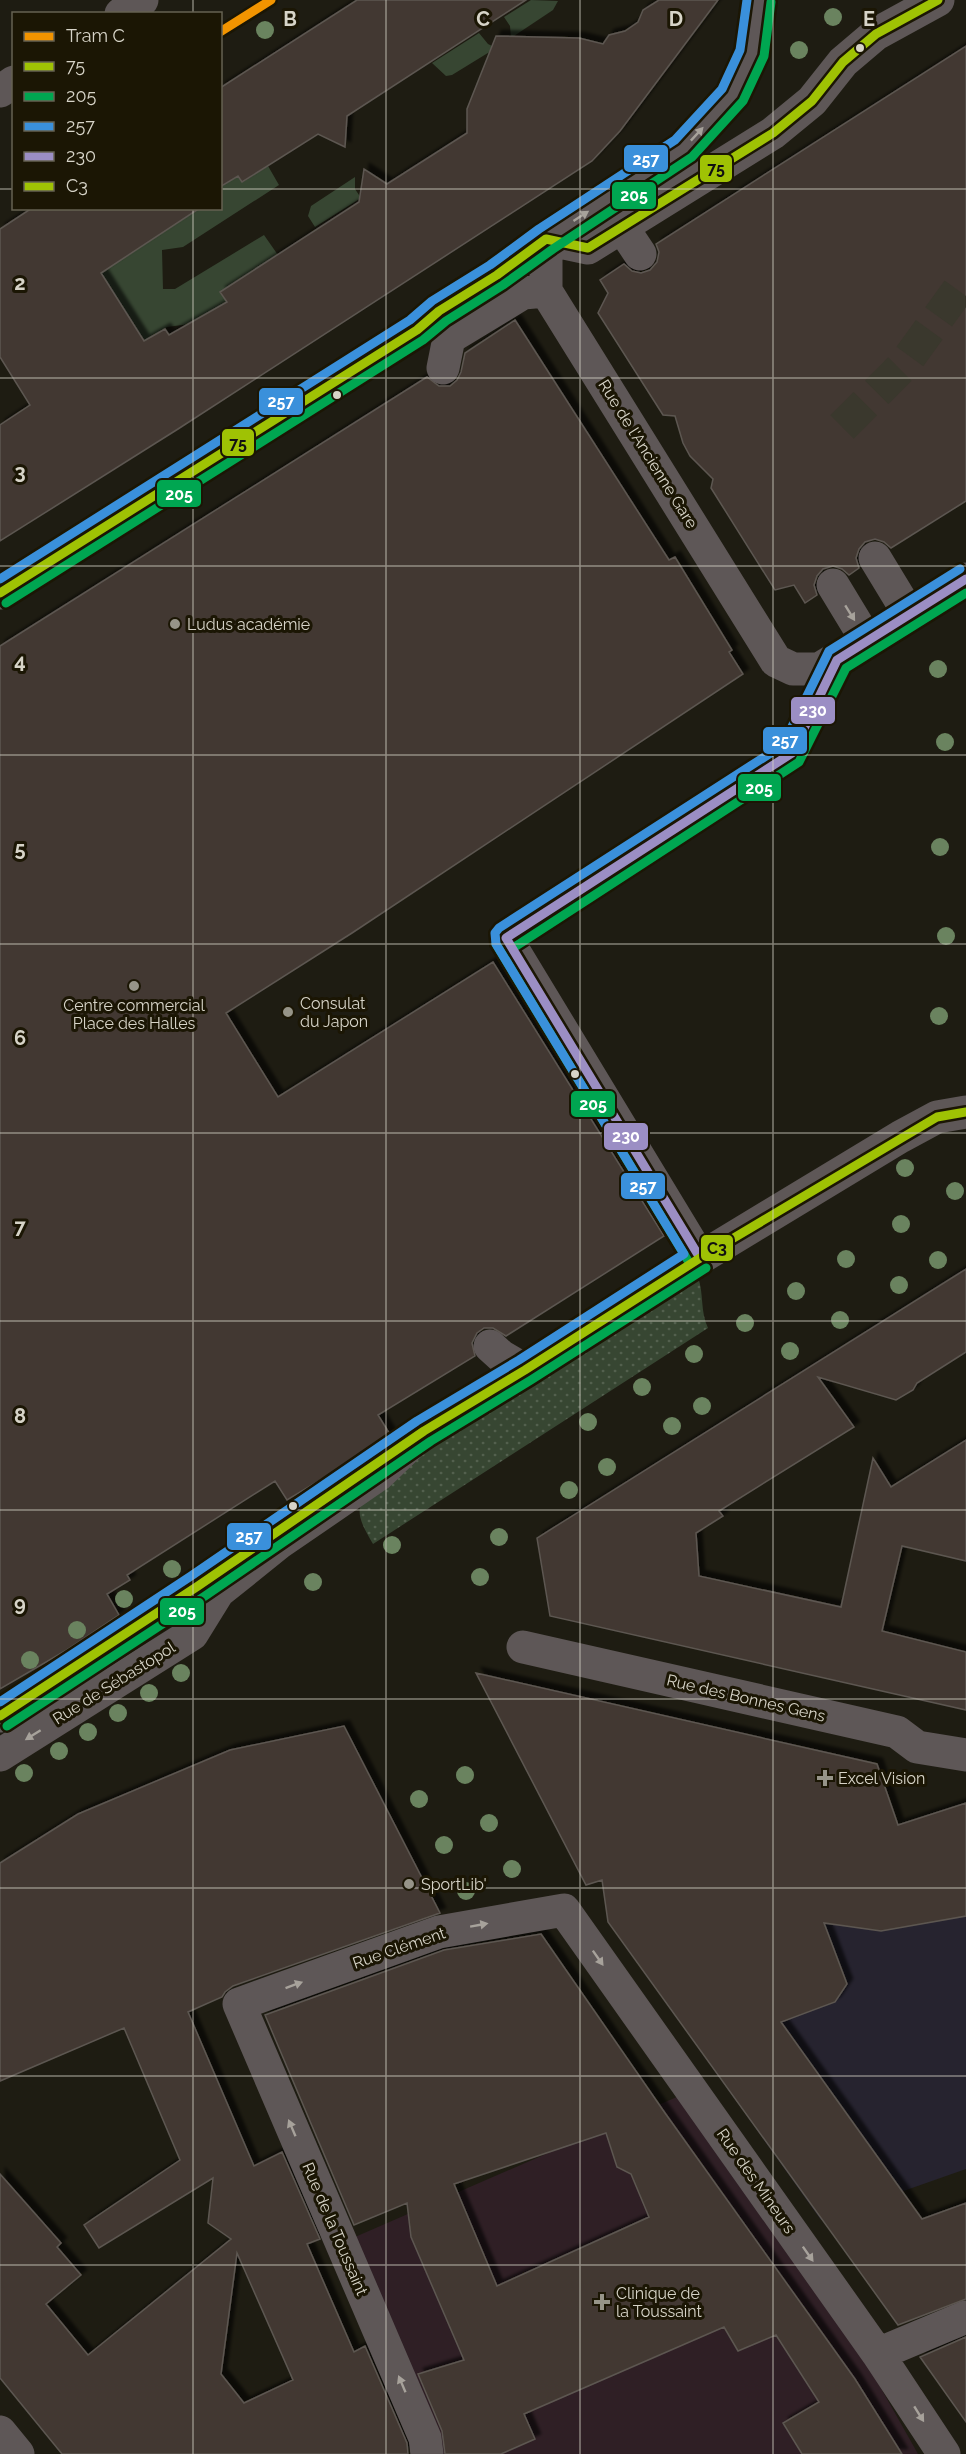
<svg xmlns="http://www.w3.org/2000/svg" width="966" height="2454" font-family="Raleway,sans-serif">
<defs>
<pattern id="grass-dots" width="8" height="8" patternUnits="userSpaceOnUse" patternTransform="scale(1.5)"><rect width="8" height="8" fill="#374632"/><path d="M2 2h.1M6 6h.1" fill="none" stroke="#53604e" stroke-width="1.8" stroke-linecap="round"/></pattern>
<filter id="shadow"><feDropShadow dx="5.5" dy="-5.5" stdDeviation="1.5" flood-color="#0009"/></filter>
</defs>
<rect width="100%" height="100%" fill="#1e1c12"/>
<path fill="#26232f" d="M 966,1803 L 966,2169 L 821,2220 L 607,1920 Z"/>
<path fill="#2f1f25" d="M 679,2096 L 869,2367 L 918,2454 L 441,2454 L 355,2237 Z"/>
<path fill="url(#grass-dots)" d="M 698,1277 C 704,1294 700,1311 708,1328 L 373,1544 C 359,1520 352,1508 372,1485 Z"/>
<path fill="#374632" d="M 531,0 L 558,1 L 553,10 L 511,38 L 510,26 L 504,17 Z
M 479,33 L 488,44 L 496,48 L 452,75 L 446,76 L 432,63 Z
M 268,166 L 279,185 L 183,247 L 162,250 L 163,289 L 175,289 L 264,235 L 278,255 L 220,292 L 227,302 L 190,324 L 167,327 L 145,341 L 97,266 L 127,256 L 191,214 L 188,209 L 220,208 L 221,187 L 238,176 L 243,182 Z
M 355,177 L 355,189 L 361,198 L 315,227 L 308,216 L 311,206 Z"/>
<path fill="#423932" stroke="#5d5751" stroke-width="1.5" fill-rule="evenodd" filter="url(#shadow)" d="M 357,0 L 526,0 L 347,116 L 345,147 L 318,134 L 242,182 L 238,176 L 220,187 L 220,88 Z
M 659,0 L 718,0 L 620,131 L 592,161 L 178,429 L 0,541 L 0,425 L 30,405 L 0,357 L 0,229 L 32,208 L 200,208 L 101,273 L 144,341 L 165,329 L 169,335 L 227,302 L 220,292 L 359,202 L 364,169 L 387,184 L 467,133 L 467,109 L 496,36 L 579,38 L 603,44 L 609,35 L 625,31 L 638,22 L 643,10 Z
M 966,46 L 966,501 L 891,548 L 884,542 L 875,539 L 865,542 L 859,549 L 856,558 L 859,568 L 849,575 L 842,569 L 833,566 L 823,569 L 817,576 L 814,585 L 817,595 L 805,603 L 794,585 L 775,590 L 711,488 L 713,479 L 690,456 L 683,443 L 675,416 L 663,415 L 598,313 L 608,293 L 600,280 L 624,264 L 632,271 L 641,273 L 650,270 L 657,262 L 659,252 L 656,244 Z
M 515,320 L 669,560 L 675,557 L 732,650 L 729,652 L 743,674 L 352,933 L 226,1013 L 278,1097 L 493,962 L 664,1236 L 506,1336 L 493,1328 L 484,1328 L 477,1333 L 472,1343 L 475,1356 L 378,1415 L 391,1436 L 389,1439 L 287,1500 L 275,1481 L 127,1575 L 130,1580 L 107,1594 L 119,1615 L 65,1651 L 0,1689 L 0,646 L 427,377 L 439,386 L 450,386 L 457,380 L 461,372 L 465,353 Z
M 966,1269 L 966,1352 L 917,1383 L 913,1390 L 896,1400 L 818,1377 L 854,1427 L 719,1511 L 723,1516 L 696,1533 L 699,1576 L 841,1607 L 873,1458 L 891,1487 L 966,1440 L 966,1561 L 902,1546 L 882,1631 L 966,1652 L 966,1710 L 550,1616 L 537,1538 Z
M 476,1673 L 877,1764 L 898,1825 L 966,1803 L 966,1916 L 881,1931 L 824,1923 L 847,1984 L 835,2002 L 781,2022 L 922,2219 L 966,2203 L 966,2299 L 898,2325 L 608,1922 L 602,1880 L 586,1885 Z
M 344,1726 L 440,1913 L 233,1986 L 225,1992 L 222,1997 L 188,2012 L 254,2166 L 282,2152 L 320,2239 L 307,2244 L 354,2352 L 365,2346 L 407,2443 L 408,2454 L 62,2454 L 0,2378 L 0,2174 L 61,2243 L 57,2247 L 81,2275 L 46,2304 L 88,2355 L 231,2239 L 208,2223 L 213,2178 L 99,2248 L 84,2225 L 180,2160 L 124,2028 L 0,2081 L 0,1863 L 78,1814 L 230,1750 ZM 237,2253 L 293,2380 L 244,2403 L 221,2374 Z
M 541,1934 L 665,2113 L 855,2379 L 902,2454 L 802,2454 L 783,2423 L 819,2402 L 776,2335 L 738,2351 L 724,2327 L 524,2414 L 535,2439 L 501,2454 L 445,2454 L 442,2431 L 418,2374 L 464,2360 L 411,2237 L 407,2203 L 354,2225 L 265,2015 L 444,1950 ZM 606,2133 L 617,2167 L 631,2174 L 649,2217 L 497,2286 L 454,2184 Z
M 966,2337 L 966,2422 L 920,2357 Z"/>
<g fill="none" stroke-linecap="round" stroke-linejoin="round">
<path stroke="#3a382d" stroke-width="33" stroke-dasharray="33 16" stroke-linecap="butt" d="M 842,427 L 903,366 L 966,279"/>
<path stroke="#5e5757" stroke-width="33" d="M 121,14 L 142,0
M 0,91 L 14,82
M 619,206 L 622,227 L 640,254
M 546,239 L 546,291 L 776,661 L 793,669 L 819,669 L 966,579
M 546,239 L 588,248 L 773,133 L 812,101 L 843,62 L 876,34 L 938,0
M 443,368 L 449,338 L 523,293 L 546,291
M 875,558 L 909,614
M 833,585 L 867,641
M 0,593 L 417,330 L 439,311 L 497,275 L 546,239 L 683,149 L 732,96 L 752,53 L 759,0
M 700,1258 L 506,938 L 792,753 L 837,660
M 490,1346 L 501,1356 L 525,1370
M 523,1647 L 897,1732 L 917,1747 L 966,1755
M 0,1716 L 229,1565
M 0,1755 L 192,1634 L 218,1592 L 279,1543 L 378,1475 L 424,1431 L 525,1370 L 700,1258 L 900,1137 L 937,1117 L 966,1112
M 878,2354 L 966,2317
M 0,2432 L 18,2454
M 427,2454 L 425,2438 L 239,2004 L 439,1932 L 564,1910 L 878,2354 L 944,2454"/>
<g stroke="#1b1604" stroke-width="14">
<path id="bus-1" d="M 0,593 L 417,330 L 439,311 L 497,275 L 546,239 L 588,248 L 773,133 L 812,101 L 843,62 L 876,34 L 938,0"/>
</g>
<g stroke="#1b1604" stroke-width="14">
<path id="bus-2" d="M 6,603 L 423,340 L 446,321 L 503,285 L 553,249 L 692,157 L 743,101 L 764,56 L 771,2
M 496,944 L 690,1264
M 513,948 L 799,762 L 846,668 L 966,593
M 7,1726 L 205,1596 L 431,1441 L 531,1380 L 706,1268"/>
</g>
<g stroke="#1b1604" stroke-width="14">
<path id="bus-3" d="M 0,579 L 410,320 L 432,301 L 490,265 L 539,229 L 675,140 L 722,89 L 740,50 L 747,0
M 0,1702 L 191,1576 L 417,1421 L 519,1360 L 684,1254 L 496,944 L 495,933 L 499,928 L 783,745 L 829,651 L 960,569"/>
</g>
<g stroke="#1b1604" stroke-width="14">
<path id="bus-4" d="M 506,938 L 792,753 L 837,660 L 966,579
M 506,938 L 700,1258"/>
</g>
<g stroke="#1b1604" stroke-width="14">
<path id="bus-5" d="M 0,1716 L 198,1586 L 424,1431 L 525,1370 L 700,1258 L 937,1117 L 966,1112"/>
</g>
<use href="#bus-1" stroke="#9fc204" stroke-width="9"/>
<use href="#bus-2" stroke="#00a651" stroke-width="9"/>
<use href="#bus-3" stroke="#3a90db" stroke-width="9"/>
<use href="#bus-4" stroke="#9b8ec4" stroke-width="9"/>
<use href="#bus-5" stroke="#9fc204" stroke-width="9"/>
<g stroke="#1b1604" stroke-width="14">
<path id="tram-1" d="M 220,32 L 271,0"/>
</g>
<use href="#tram-1" stroke="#f29400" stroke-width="9"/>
</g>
<g fill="#6a835f">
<circle cx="833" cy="17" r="9"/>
<circle cx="265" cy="30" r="9"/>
<circle cx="799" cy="50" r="9"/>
<circle cx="938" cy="669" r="9"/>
<circle cx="945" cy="742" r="9"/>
<circle cx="940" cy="847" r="9"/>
<circle cx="946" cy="936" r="9"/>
<circle cx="939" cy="1016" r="9"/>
<circle cx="905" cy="1168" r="9"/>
<circle cx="955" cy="1191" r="9"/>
<circle cx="901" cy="1224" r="9"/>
<circle cx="846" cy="1259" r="9"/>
<circle cx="938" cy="1260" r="9"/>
<circle cx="899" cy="1285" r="9"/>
<circle cx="796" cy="1291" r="9"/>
<circle cx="840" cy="1320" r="9"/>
<circle cx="745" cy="1323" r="9"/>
<circle cx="790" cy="1351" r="9"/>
<circle cx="694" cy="1354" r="9"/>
<circle cx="642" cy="1387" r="9"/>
<circle cx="702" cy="1406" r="9"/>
<circle cx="588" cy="1422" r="9"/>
<circle cx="672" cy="1426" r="9"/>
<circle cx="607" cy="1467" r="9"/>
<circle cx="569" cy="1490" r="9"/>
<circle cx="499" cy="1537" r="9"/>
<circle cx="392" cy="1545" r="9"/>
<circle cx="172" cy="1569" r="9"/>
<circle cx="480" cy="1577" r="9"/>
<circle cx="313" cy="1582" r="9"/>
<circle cx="124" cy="1599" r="9"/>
<circle cx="77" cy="1630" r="9"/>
<circle cx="30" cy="1660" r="9"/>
<circle cx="181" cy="1673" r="9"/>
<circle cx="149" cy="1693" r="9"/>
<circle cx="118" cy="1713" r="9"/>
<circle cx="88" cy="1732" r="9"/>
<circle cx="59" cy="1751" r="9"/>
<circle cx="24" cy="1773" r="9"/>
<circle cx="465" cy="1775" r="9"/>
<circle cx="419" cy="1799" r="9"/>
<circle cx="489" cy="1823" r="9"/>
<circle cx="444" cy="1845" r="9"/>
<circle cx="512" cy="1869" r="9"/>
<circle cx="466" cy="1891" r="9"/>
</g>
<defs><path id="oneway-solid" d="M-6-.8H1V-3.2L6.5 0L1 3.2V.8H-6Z" transform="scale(1.5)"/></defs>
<g fill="#a7a29b">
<use href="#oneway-solid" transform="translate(697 134) rotate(-47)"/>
<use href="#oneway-solid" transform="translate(581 216) rotate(-33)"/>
<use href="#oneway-solid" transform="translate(850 613) rotate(58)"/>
<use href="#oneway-solid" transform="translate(33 1735) rotate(148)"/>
<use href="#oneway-solid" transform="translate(479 1925) rotate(-10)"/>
<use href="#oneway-solid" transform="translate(598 1958) rotate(55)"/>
<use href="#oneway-solid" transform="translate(294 1985) rotate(-20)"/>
<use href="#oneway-solid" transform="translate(292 2128) rotate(-113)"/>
<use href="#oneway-solid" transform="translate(808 2254) rotate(55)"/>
<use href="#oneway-solid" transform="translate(402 2384) rotate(-113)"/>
<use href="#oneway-solid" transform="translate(919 2414) rotate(58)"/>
</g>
<path fill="none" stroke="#d7d4c8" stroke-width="1.5" stroke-opacity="0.55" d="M 193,0 L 193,14M 386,0 L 386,2454M 580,0 L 580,2454M 773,0 L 773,2454M 0,189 L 14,189M 220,189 L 966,189M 193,208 L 193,2454M 0,378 L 966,378M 0,566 L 966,566M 0,755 L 966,755M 0,944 L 966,944M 0,1133 L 966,1133M 0,1321 L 966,1321M 0,1510 L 966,1510M 0,1699 L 966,1699M 0,1888 L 966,1888M 0,2076 L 966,2076M 0,2265 L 966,2265"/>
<g fill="#d7d4c8" stroke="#1b1604" stroke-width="2">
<circle cx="860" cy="48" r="5"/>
<circle cx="337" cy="395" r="5"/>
<circle cx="575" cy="1074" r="5"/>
<circle cx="293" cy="1506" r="5"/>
</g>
<g fill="#969488" stroke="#1b1604" stroke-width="2">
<circle cx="175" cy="624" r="6"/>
<circle cx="134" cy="986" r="6"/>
<circle cx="288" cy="1012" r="6"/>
<path d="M822 1769h6v6h6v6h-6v6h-6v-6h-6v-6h6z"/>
<circle cx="409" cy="1884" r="6"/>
<path d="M599 2293h6v6h6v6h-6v6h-6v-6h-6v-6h6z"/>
</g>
<g text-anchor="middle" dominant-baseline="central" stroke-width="6" stroke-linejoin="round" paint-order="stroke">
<g font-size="16" fill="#d7d4c8" stroke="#1b1604">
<text transform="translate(648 454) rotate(58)">Rue de l'Ancienne Gare</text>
<text transform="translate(114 1683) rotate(-32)">Rue de Sébastopol</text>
<text transform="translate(746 1698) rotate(13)">Rue des Bonnes Gens</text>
<text transform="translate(399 1948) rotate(-19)">Rue Clément</text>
<text transform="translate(756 2181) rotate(55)">Rue des Mineurs</text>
<text transform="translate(335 2229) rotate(67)">Rue de la Toussaint</text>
</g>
<g font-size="16" fill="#d7d4c8" stroke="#1b1604" text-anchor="start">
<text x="187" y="624">Ludus académie</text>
<text x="300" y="1003">Consulat<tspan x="300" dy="18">du Japon</tspan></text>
<text x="134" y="1005" text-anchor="middle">Centre commercial<tspan x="134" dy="18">Place des Halles</tspan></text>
<text x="838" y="1778">Excel Vision</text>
<text x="421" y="1884">SportLib'</text>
<text x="616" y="2293">Clinique de<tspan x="616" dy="18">la Toussaint</tspan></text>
</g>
</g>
<g font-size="20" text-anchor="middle" font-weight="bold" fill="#d7d4c8" stroke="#1b1604" stroke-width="6" stroke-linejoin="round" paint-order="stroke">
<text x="290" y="26">B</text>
<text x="483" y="26">C</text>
<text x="676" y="26">D</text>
<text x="869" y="26">E</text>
<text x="20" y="290">2</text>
<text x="20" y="479">3</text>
<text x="20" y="668">4</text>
<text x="20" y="856">5</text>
<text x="20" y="1045">6</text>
<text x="20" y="1234">7</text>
<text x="20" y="1423">8</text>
<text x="20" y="1611">9</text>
</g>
<g stroke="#1b1604" stroke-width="2">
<rect x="623" y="144" width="46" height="29" rx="6" fill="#3a90db"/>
<rect x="699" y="154" width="34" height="29" rx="6" fill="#9fc204"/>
<rect x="611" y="181" width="46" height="29" rx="6" fill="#00a651"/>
<rect x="258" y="387" width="46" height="29" rx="6" fill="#3a90db"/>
<rect x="221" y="428" width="34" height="29" rx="6" fill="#9fc204"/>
<rect x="156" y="479" width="46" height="29" rx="6" fill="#00a651"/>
<rect x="790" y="696" width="46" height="29" rx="6" fill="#9b8ec4"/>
<rect x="762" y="726" width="46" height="29" rx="6" fill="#3a90db"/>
<rect x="737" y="773" width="45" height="29" rx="6" fill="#00a651"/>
<rect x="570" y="1090" width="46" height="28" rx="6" fill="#00a651"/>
<rect x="603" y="1122" width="46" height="29" rx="6" fill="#9b8ec4"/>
<rect x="620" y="1172" width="46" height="28" rx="6" fill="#3a90db"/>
<rect x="700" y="1234" width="34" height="28" rx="6" fill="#9fc204"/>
<rect x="226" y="1522" width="46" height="29" rx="6" fill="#3a90db"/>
<rect x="159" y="1597" width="46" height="29" rx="6" fill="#00a651"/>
</g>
<g font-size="16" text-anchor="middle" font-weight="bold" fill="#fff">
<text x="646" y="165">257</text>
<text x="634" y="201">205</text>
<text x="281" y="407">257</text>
<text x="179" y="500">205</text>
<text x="813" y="716">230</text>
<text x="785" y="746">257</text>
<text x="759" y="794">205</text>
<text x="593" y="1110">205</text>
<text x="626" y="1142">230</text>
<text x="643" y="1192">257</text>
<text x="249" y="1542">257</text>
<text x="182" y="1617">205</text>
</g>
<g font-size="16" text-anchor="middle" font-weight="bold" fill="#111">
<text x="716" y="174">75</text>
<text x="238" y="449">75</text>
<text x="717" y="1254">C3</text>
</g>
<rect x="12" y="12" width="210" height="198" fill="#1b1604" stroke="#666252" stroke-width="1.5"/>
<rect x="24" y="32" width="30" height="9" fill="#f29400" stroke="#666252" stroke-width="1.5"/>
<text x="66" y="42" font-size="18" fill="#d7d4c8">Tram C</text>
<rect x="24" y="62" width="30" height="9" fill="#9fc204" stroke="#666252" stroke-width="1.5"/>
<text x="66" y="72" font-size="18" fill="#d7d4c8">75</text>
<rect x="24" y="92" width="30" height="9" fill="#00a651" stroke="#666252" stroke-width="1.5"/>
<text x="66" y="102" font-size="18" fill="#d7d4c8">205</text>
<rect x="24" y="122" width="30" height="9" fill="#3a90db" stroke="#666252" stroke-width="1.5"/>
<text x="66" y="132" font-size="18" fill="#d7d4c8">257</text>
<rect x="24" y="152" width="30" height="9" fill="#9b8ec4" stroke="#666252" stroke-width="1.5"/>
<text x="66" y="162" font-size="18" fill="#d7d4c8">230</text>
<rect x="24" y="182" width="30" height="9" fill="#9fc204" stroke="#666252" stroke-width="1.5"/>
<text x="66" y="192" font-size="18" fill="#d7d4c8">C3</text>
</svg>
